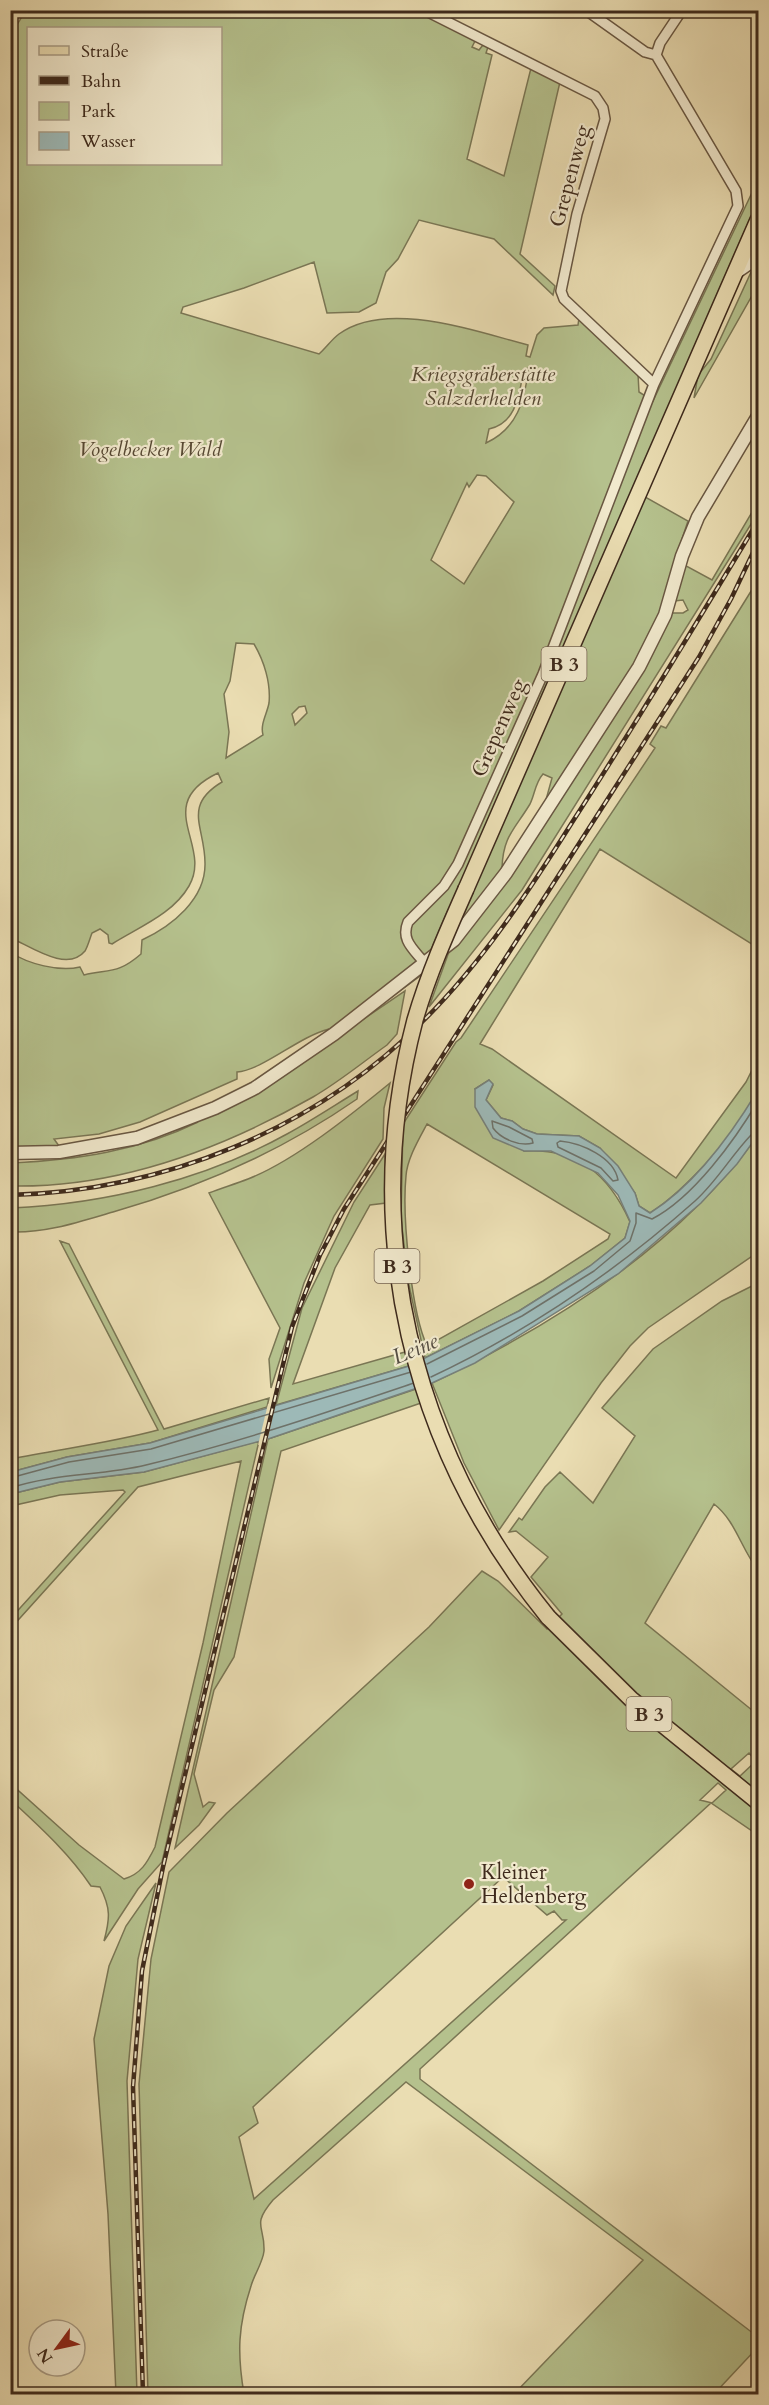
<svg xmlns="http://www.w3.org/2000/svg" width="769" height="2405" font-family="Cardo,serif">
<rect width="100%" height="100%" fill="#eaddb2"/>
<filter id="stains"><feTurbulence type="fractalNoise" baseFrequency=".00333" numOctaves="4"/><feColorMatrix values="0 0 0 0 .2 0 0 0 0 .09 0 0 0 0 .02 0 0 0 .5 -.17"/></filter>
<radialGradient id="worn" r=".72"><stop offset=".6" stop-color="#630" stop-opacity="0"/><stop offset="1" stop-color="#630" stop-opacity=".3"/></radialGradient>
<path fill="#b5c18d" stroke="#7a7654" stroke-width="1.5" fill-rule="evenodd" d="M 26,10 L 419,11 L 475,41 L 472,47 L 479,50 L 483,45 L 488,47 L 486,53 L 492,55 L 467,159 L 504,176 L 531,68 L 560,82 L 520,254 L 555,286 L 553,295 L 494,239 L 419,220 L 398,259 L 386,272 L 376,303 L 359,312 L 327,313 L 314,262 L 244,288 L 183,307 L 181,313 L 319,354 C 326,348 332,339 339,334 C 387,299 477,332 528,345 L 526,356 L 530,357 L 537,335 L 544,328 L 578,325 L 579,318 L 638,374 L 639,392 L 653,401 L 758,180 L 758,200 L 667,410 L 680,417 L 645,497 L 688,521 L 675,560 L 712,580 L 758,502 L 758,513 L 522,890 L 429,1007 L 464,910 L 448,910 L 420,976 L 340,1035 L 405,991 L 397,1034 L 387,1045 C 363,1062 339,1082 313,1097 C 220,1150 118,1188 11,1186 L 11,1163 C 76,1160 139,1151 198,1122 L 134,1145 L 57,1157 L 11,1158 L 10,952 C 28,964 59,972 80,967 L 84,975 C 110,969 118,974 141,954 L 142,940 C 172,926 206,899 205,863 C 205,827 182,806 222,782 L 218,773 C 151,805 213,845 189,886 C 173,914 139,927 112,944 L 109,943 L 108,935 L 100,929 L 92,933 C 90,938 88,946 85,951 C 67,973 30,946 11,938 L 11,25 L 15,28 ZM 28,28 L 220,28 L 220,164 L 28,164 ZM 529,368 C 524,401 518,428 486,443 L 489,429 C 517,423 519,394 524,369 ZM 477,475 L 486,476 L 514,502 L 464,584 L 431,560 L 467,483 L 469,487 ZM 683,600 L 688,610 L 683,613 L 672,613 L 674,601 ZM 236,643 L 254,644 C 264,661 271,683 269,703 C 267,714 260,724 263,735 L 226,758 L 229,732 L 224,694 L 230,681 ZM 305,706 L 307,713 L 295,725 L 292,714 L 299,707 ZM 543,774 L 552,778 L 544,807 L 502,868 C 503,836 515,829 530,804 C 535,794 535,783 543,774 ZM 329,1029 C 284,1070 194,1117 136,1133 C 111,1139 85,1142 59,1146 L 54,1139 L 99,1134 L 140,1122 L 237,1079 L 237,1072 C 263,1070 298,1037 329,1029 Z
M 758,266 L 758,285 L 694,398 L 698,375 L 711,359 L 752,270 Z
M 758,580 L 758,948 L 600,849 L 480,1044 L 492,1049 L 676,1178 L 746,1082 L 758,1058 C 758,1067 761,1082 758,1090 C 746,1126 682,1193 650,1213 L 639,1206 L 635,1193 L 600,1148 L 579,1136 L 537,1134 L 523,1129 L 512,1121 L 501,1118 L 486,1100 L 493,1085 L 489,1080 L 475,1089 L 524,1151 C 578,1148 609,1175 630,1222 L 625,1238 L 590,1266 L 519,1311 L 425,1358 L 408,1281 L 401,1218 L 403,1124 L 456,1042 L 461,1038 L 655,748 L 650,744 L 661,726 L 666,728 ZM 427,1124 L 610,1234 L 608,1239 L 543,1281 L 427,1346 C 411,1311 402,1215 406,1176 C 407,1159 419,1139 427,1124 Z
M 390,1083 L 384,1108 L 383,1139 L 334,1216 L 304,1283 L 271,1388 L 269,1359 L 280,1328 L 209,1193 C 222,1188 235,1184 248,1179 C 294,1161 351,1115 390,1083 Z
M 358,1091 L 357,1099 C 282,1151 201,1187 113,1212 C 79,1222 47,1233 11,1232 L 11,1208 C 105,1204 204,1180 287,1134 C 311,1121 335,1105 358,1091 Z
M 758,1135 L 758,1252 L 648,1328 L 630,1346 L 601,1383 L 499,1530 L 464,1463 L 432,1383 C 554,1325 679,1246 758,1135 Z
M 385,1154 L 386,1203 L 370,1205 L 335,1268 L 293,1384 L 405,1352 L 409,1366 L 276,1405 L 302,1308 L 354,1202 Z
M 60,1241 L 69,1244 L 164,1429 L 269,1398 L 267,1407 L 150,1443 L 67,1457 L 11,1472 L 11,1459 C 60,1449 110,1443 158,1430 Z
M 758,1283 L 758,1570 C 741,1549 736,1521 714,1504 L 645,1623 L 758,1715 L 758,1835 L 711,1803 L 420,2069 L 420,2079 L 758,2337 L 758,2347 L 714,2394 L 514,2394 L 643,2260 L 406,2082 L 273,2200 C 251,2226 265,2225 264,2251 C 263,2262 254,2275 251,2286 C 238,2326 237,2353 244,2394 L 148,2394 L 139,2084 L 151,1959 L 169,1872 L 227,1813 L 429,1627 L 482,1571 L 498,1581 L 547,1629 L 562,1614 L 531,1577 L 548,1557 L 516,1531 L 509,1532 L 519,1518 L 522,1520 L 545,1487 L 560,1472 L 593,1503 L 635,1436 L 602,1408 L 653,1349 L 722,1301 ZM 749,1753 L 756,1761 L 740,1776 L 731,1769 ZM 718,1783 L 726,1790 L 712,1803 L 700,1800 ZM 503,1877 L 547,1915 L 554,1911 L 562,1920 L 566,1920 L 254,2199 L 239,2137 L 258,2123 L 253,2107 Z
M 416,1389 L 421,1403 L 281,1451 L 234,1657 L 214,1690 L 194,1774 L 203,1807 L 209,1802 L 215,1803 L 199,1825 L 175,1848 L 268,1439 Z
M 259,1441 L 162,1862 L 138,1889 L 104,1941 C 110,1919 111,1908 100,1887 L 91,1886 C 69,1853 39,1826 11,1800 L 11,1784 L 79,1845 L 124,1879 C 141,1874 147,1863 155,1847 L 203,1643 L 241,1461 L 138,1487 L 11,1628 L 11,1618 L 125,1492 L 123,1490 L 60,1495 L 11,1506 L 11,1494 L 60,1482 L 144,1472 Z
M 156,1883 L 138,1959 L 127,2081 L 137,2394 L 116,2394 L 108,2214 L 94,2039 L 109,1966 L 126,1926 Z"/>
<path fill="#9db9b7" stroke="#778079" stroke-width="1.5" d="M 489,1080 L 493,1084 L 486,1100 L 501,1118 L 512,1121 L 523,1129 L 537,1134 L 579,1136 L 600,1148 L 618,1166 L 635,1193 L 639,1206 L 650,1213 C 696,1184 731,1135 758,1090 L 758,1135 L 737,1164 L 701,1203 L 618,1274 L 475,1363 L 432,1383 L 268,1439 L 144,1472 L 60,1482 L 11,1494 L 11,1472 L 67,1457 L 150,1443 L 409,1366 L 519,1311 L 590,1266 L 625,1238 L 630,1221 L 618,1195 L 598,1173 L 551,1151 L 524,1151 L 493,1138 L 475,1107 L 475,1089 Z"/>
<path fill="#eaddb2" d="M 276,1402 L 267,1442 L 258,1445 L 268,1404 Z"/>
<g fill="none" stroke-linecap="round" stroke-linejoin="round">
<path stroke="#6e726a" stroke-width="1.5" d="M 492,1121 L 509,1127 L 532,1139 L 533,1143 C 520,1147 501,1139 493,1128 Z
M 560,1141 C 581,1143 614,1157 618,1180 L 613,1181 L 601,1168 L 558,1147 L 557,1143 Z
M 427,1364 L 522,1316 L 594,1271 L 630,1241 L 636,1223 L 636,1213 L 652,1219 C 693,1198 735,1140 758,1101
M 431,1377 C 529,1331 614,1273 695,1201 C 717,1181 731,1156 751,1135 C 754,1132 754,1132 758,1132
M 10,1478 L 69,1462 L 151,1449 L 411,1372
M 10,1488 C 55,1473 101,1476 146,1465 C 237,1443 325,1413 414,1383"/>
<g stroke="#695742" stroke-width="12">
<path id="minor" d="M 424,10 L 595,96 L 603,108 L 605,119 L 577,214 L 561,291 L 564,299 L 654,384
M 586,10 L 645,52 L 656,55
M 426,965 C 415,950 400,941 408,922 L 444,886 L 458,864 L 543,674 L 654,384 L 738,206 L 736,191 L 656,55 L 660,43 L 682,10"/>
</g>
<g stroke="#695742" stroke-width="15">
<path id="tertiary" d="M 735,273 L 758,257
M 10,1153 L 59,1152 L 137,1138 L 215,1108 L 255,1088 L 334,1034 L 454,940 L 506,873 L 639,667 L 665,615 L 682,556 L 698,517 L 758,416"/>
</g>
<g stroke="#3e2a1c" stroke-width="18">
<path id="primary" d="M 466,889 L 758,220
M 548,1617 L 631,1699 L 758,1802"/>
</g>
<use href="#minor" stroke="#f1e9cd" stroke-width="9"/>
<use href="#tertiary" stroke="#f1e9cd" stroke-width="12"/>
<use href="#primary" stroke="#eaddb2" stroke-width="15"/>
<g stroke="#3e2a1c" stroke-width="4.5">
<path id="rail" d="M 10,1195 C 163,1191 315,1130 423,1021 C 482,963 529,891 573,821 C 637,722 697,622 758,521
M 143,2394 L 133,2087 L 142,1971 L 163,1867 L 292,1327 L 320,1255 L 344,1209 L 699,657 L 731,599 L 758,542"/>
</g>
<use href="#rail" stroke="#f1e9cd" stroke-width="2" stroke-dasharray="7" stroke-linecap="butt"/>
<g stroke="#3e2a1c" stroke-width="18" stroke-linecap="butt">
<path id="primary-bridge" d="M 466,889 C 447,932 428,975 415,1020 C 359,1233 411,1448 548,1617"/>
</g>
<use href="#primary-bridge" stroke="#eaddb2" stroke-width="15"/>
</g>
<circle fill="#8f2418" stroke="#f1e9cd" stroke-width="2" cx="469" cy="1884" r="6"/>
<g text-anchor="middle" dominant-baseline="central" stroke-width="4.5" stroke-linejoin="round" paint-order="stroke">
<g fill="#f1e9cd" stroke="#746351" stroke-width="1.5">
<rect x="541.5" y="647" width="45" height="34" rx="4.5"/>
<rect x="374.5" y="1249" width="45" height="34" rx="4.5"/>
<rect x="626.5" y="1697" width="45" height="34" rx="4.5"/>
</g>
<g font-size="20" font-weight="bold" fill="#3e2a1c">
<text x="564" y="664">B 3</text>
<text x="397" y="1266">B 3</text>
<text x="649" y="1714">B 3</text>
</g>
<g font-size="21" fill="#3e2a1c" stroke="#f1e9cd">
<text transform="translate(570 176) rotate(-75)">Grepenweg</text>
<text transform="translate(499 728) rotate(-66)">Grepenweg</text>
</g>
<g font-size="21" font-style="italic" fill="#564833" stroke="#f1e9cd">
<text x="483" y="374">Kriegsgräberstätte<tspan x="483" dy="24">Salzderhelden</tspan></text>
<text x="150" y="449">Vogelbecker Wald</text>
</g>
<g font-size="21" fill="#3e2a1c" stroke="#f1e9cd" text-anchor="start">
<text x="481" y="1872">Kleiner<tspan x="481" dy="24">Heldenberg</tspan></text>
</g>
<g font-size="22" font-style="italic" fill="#564e43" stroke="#f1e9cd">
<text transform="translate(415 1349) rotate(-23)">Leine</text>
</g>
</g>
<rect width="769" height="2405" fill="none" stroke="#eaddb2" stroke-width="36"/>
<rect x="12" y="12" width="745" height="2381" fill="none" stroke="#3e2a1c" stroke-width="3"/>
<rect x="18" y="18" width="733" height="2369" fill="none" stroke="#3e2a1c" stroke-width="1.5"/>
<rect x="27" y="27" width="195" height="138" fill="#f1e9cd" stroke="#a99d86" stroke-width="1.5"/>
<rect x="39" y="46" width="30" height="9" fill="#eaddb2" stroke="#a99d86" stroke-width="1.5"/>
<text x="81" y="57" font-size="18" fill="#3e2a1c">Straße</text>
<rect x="39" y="76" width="30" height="9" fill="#3e2a1c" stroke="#a99d86" stroke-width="1.5"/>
<text x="81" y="87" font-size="18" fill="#3e2a1c">Bahn</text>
<rect x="39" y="102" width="30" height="18" fill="#b5c18d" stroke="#a99d86" stroke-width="1.5"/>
<text x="81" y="117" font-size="18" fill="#3e2a1c">Park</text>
<rect x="39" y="132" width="30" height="18" fill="#9db9b7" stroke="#a99d86" stroke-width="1.5"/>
<text x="81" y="147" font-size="18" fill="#3e2a1c">Wasser</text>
<g transform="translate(57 2348) rotate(237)"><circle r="28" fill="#f1e9cd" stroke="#a99d86" stroke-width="1.5"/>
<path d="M0-4.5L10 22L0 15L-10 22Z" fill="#8f2418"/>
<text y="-9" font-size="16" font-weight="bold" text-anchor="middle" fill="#3e2a1c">N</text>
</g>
<rect width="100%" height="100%" filter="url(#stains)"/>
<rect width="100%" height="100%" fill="url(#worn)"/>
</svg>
